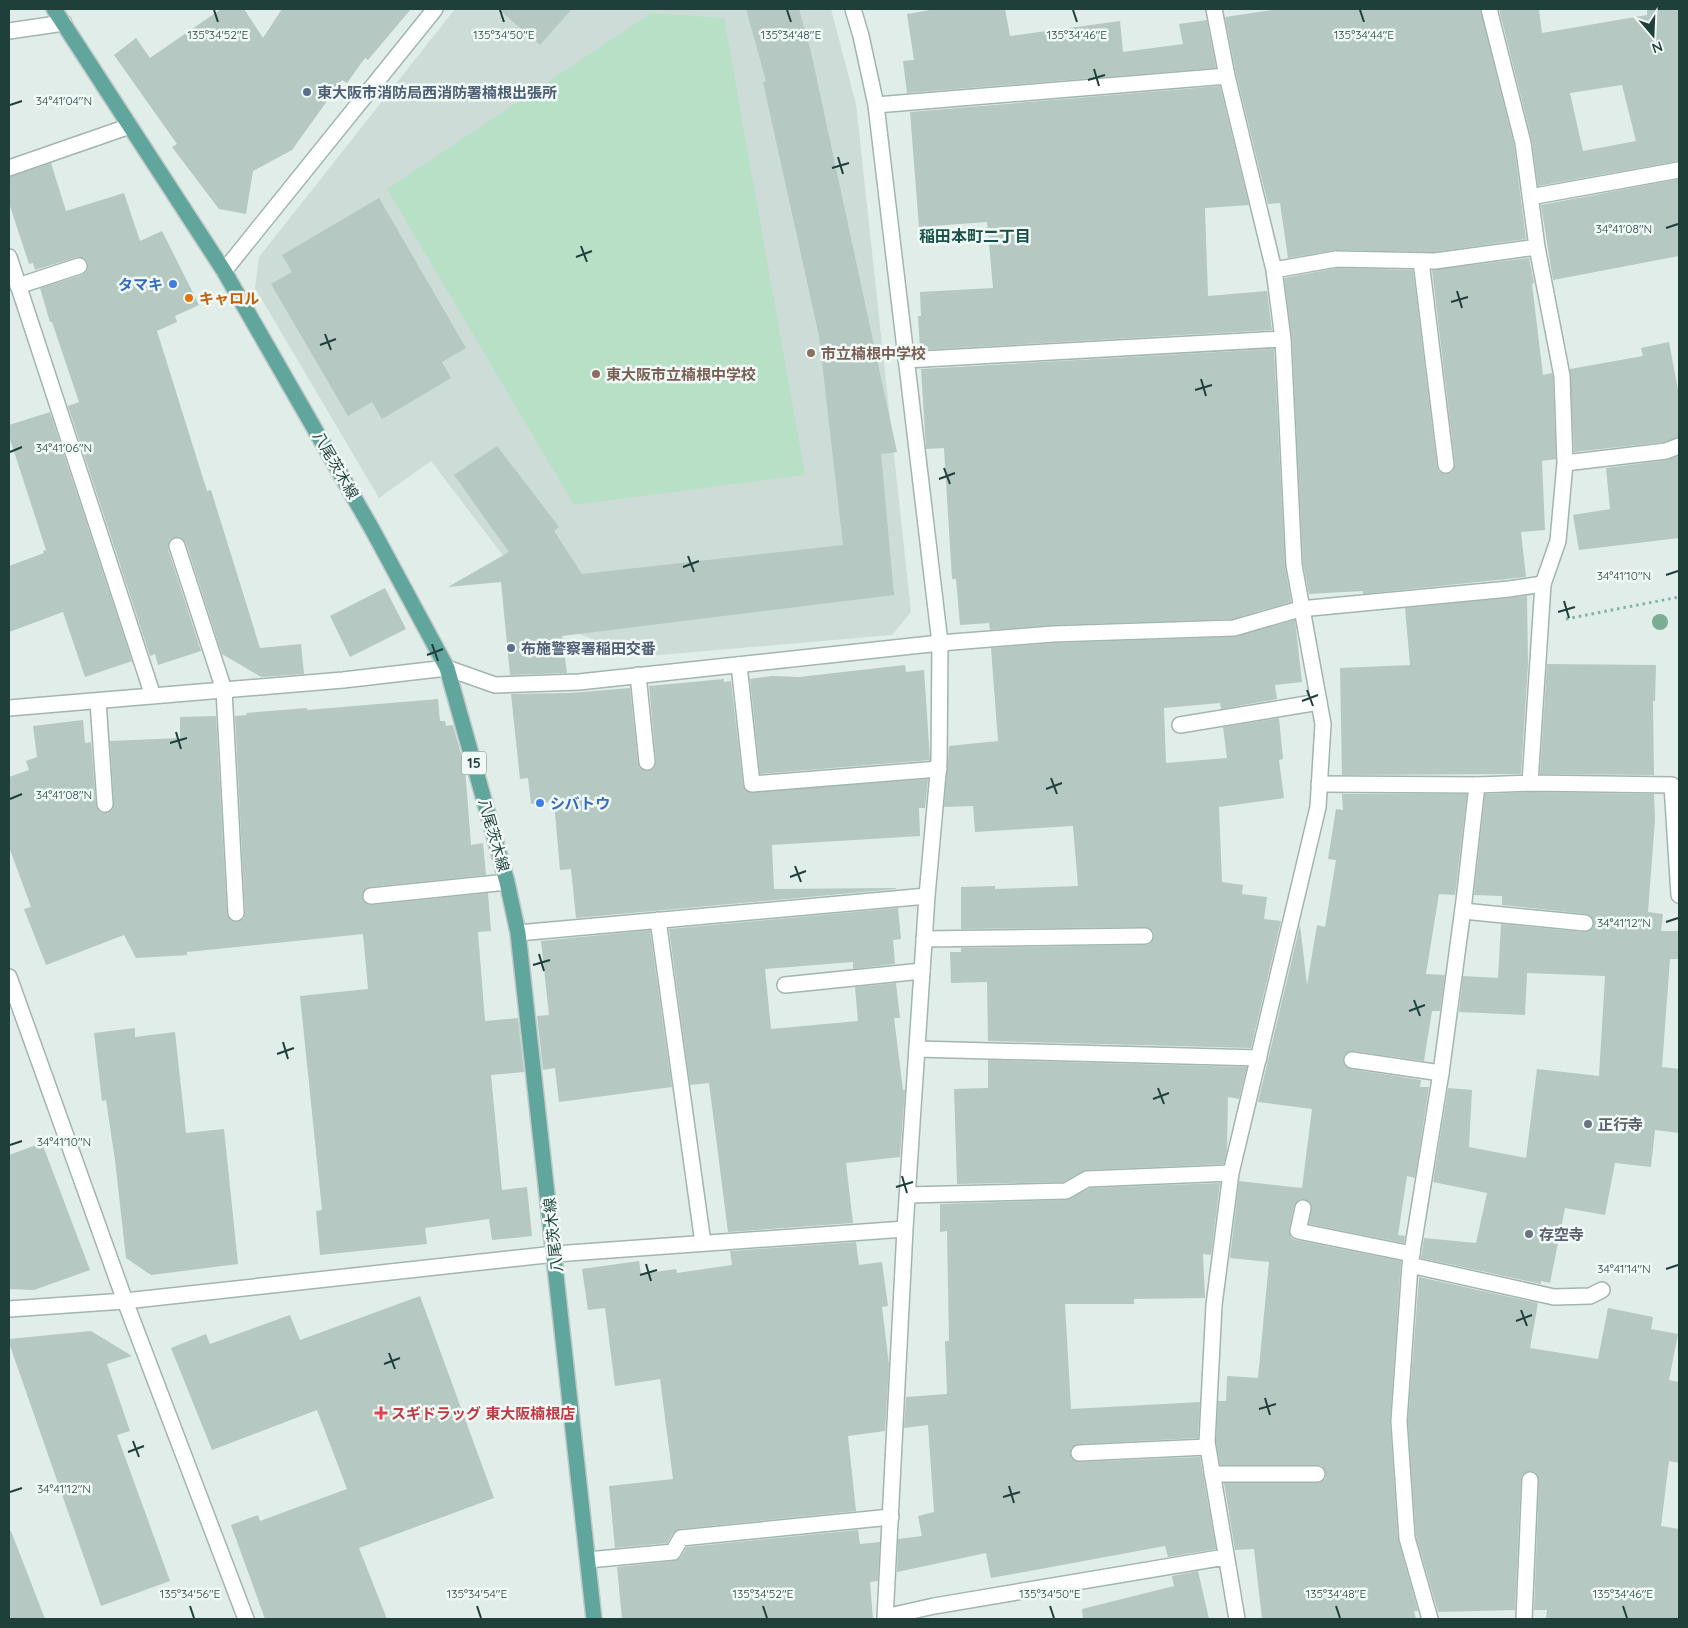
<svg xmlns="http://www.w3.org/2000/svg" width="1688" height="1628" font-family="Quicksand,'Noto Sans JP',sans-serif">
<rect width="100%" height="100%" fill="#e0ede8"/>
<path fill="#cedcd8" d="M 455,9 L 831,9 L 856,104 L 911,612 L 892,635 L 636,657 L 555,624 L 431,461 L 379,498 L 255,288 L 259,257 Z"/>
<path fill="#b7e0c7" d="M 651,13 L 724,18 L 805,475 L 574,505 L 387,189 Z"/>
<path fill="#b5c8c2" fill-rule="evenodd" d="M 221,9 L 244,9 L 263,38 L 282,9 L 411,9 L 368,60 L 365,58 L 347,83 L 342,80 L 292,150 L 253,171 L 246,214 L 219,209 L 172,147 L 177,144 L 114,55 L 136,38 L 150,58 Z
M 498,9 L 572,9 L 540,45 Z
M 746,9 L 799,9 L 811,52 L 897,452 L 881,454 L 894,595 L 562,636 L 567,673 L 510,675 L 501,582 L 448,587 L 509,552 L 454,475 L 497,446 L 559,527 L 554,531 L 582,574 L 843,545 L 819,336 L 763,82 L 766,81 Z
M 936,9 L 1005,9 L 1010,36 L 1120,21 L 1123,52 L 1183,44 L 1179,24 L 1207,20 L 1216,68 L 907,93 L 903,61 L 914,60 L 907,14 Z
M 1279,9 L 1480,9 L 1514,145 L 1526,239 L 1434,252 L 1336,250 L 1288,258 L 1280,203 L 1268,204 L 1236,74 L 1225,17 Z
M 1499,9 L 1539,9 L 1542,33 L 1647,15 L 1647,9 L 1679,9 L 1679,161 L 1538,186 L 1532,141 ZM 1622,85 L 1636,141 L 1583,151 L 1570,93 Z
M 1220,86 L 1249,205 L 1205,208 L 1208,296 L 1267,291 L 1272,330 L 920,350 L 918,316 L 921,316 L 920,292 L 993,288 L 987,222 L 919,227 L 910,112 Z
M 51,163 L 66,211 L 124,193 L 140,241 L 162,231 L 199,305 L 175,316 L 177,322 L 157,331 L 207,491 L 211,490 L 260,648 L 301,644 L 304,674 L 261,677 L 222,654 L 186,543 L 178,537 L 170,540 L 168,549 L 201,651 L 158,665 L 155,654 L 150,656 L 68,406 L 79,402 L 52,322 L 50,322 L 40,288 L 82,275 L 86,272 L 88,264 L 85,259 L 77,257 L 35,270 L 33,263 L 29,264 L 9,203 L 9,177 Z
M 1679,179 L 1679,256 L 1553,280 L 1541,205 Z
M 379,198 L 466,348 L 442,362 L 451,378 L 382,419 L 372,402 L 348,416 L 271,284 L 292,272 L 282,255 Z
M 1529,258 L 1534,283 L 1532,284 L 1543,375 L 1552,373 L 1553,377 L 1556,459 L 1542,461 L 1545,530 L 1521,532 L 1526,577 L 1363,594 L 1363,591 L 1309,594 L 1303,564 L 1292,338 L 1284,278 L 1337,268 L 1413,270 L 1437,466 L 1439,471 L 1447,474 L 1452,472 L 1455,464 L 1432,270 Z
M 1669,342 L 1679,395 L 1679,437 L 1664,442 L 1574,452 L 1570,369 L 1643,356 L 1641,348 Z
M 1274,349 L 1285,565 L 1291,602 L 1233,619 L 1053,625 L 990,630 L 989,623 L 960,625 L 956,579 L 952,579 L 944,448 L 926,449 L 921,369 Z
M 50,412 L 132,661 L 85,677 L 63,612 L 9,632 L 9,566 L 44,553 L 43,551 L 46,550 L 9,436 L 9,425 Z
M 1679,456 L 1679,538 L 1579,550 L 1573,515 L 1610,509 L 1606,468 L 1667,460 Z
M 385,588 L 406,629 L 350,657 L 330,616 Z
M 1527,596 L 1528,664 L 1521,774 L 1342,775 L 1340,668 L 1410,665 L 1405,608 Z
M 1295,620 L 1302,682 L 1275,685 L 1277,699 L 1221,709 L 1220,703 L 1164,708 L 1166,763 L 1227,758 L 1223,727 L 1279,718 L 1283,759 L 1279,760 L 1284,798 L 1219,807 L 1222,882 L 1243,885 L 1242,894 L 1267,897 L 1264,919 L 1281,921 L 1251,1048 L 988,1041 L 987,982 L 951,983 L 950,952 L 961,952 L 961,948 L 1145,945 L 1150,944 L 1154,936 L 1153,931 L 1145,927 L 961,929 L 961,887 L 995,886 L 995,889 L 1078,886 L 1073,826 L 975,832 L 973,806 L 944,807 L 949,746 L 998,741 L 991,648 L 1054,643 L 1234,637 Z
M 1547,664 L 1656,665 L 1655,701 L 1653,701 L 1654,775 L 1540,774 Z
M 905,665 L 906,672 L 924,670 L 930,760 L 760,774 L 750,679 L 772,676 L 799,677 Z
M 724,679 L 724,682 L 731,681 L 743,785 L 748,792 L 928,779 L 925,808 L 919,808 L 920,836 L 772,845 L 774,889 L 896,888 L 896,889 L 576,918 L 571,869 L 560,870 L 554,802 L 531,804 L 528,778 L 520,779 L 511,694 L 570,693 L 630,688 L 638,763 L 640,768 L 647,771 L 653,769 L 656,761 L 649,686 Z
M 438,699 L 440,721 L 445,721 L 446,726 L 453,725 L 465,768 L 471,845 L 483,843 L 486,875 L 370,887 L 363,892 L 362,897 L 367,904 L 372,905 L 488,893 L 491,931 L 478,932 L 485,1021 L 518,1018 L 524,1072 L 491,1075 L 502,1190 L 527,1187 L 532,1236 L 492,1240 L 489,1219 L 425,1228 L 427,1244 L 320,1255 L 316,1211 L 322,1210 L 300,996 L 368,989 L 363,934 L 187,952 L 187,955 L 136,958 L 124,935 L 46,965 L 24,909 L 31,907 L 9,847 L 9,777 L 29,770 L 26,761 L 37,757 L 33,726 L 83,720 L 85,743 L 91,742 L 96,805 L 100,812 L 106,813 L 111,811 L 114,804 L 110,741 L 180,738 L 180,717 L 216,716 L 227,914 L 231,921 L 237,922 L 244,918 L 245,912 L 235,716 L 247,715 L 246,713 L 307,708 L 307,710 Z
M 1530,792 L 1654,794 L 1655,820 L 1648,912 L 1663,914 L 1661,931 L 1679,931 L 1679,959 L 1670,959 L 1662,1067 L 1679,1069 L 1679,1133 L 1655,1130 L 1651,1167 L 1615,1163 L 1605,1215 L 1565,1208 L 1550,1283 L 1541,1281 L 1541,1284 L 1421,1258 L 1424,1238 L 1476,1243 L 1487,1193 L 1433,1182 L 1448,1088 L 1472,1090 L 1469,1147 L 1526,1158 L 1537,1069 L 1599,1076 L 1605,976 L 1527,973 L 1525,1015 L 1459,1012 L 1463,976 L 1498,978 L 1501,924 L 1584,932 L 1589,931 L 1594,924 L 1593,919 L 1586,914 L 1502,905 L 1502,896 L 1474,895 L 1485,794 Z
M 1342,794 L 1467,794 L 1455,895 L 1439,894 L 1426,974 L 1445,975 L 1440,1011 L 1432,1011 L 1424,1061 L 1353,1051 L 1345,1054 L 1343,1059 L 1344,1064 L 1350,1069 L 1421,1080 L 1420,1087 L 1429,1087 L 1415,1178 L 1407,1176 L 1398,1235 L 1405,1236 L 1404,1243 L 1309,1224 L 1312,1206 L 1304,1199 L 1300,1199 L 1294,1206 L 1289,1230 L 1291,1238 L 1296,1240 L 1401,1261 L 1390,1422 L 1398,1539 L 1418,1611 L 1414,1611 L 1416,1619 L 1262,1619 L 1254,1549 L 1235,1550 L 1224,1483 L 1317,1483 L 1325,1479 L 1326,1474 L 1322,1466 L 1317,1465 L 1220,1465 L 1216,1441 L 1218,1401 L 1226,1401 L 1227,1376 L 1258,1378 L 1269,1262 L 1230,1258 L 1239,1181 L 1302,1188 L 1312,1109 L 1258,1102 L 1300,925 L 1307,985 L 1317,925 L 1325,927 L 1336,860 L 1328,859 L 1336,809 L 1343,810 Z
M 898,908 L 901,939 L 893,940 L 895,964 L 853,969 L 853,962 L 765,969 L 771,1029 L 858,1021 L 855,987 L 896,983 L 900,1018 L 894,1018 L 903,1090 L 905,1090 L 900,1157 L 846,1163 L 853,1223 L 728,1232 L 709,1083 L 690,1085 L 669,929 Z
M 650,930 L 672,1087 L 559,1102 L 555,1068 L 543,1070 L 537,1016 L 549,1015 L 541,941 Z
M 135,1028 L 135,1037 L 175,1032 L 186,1133 L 224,1129 L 238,1264 L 151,1275 L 126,1258 L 115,1160 L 106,1100 L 102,1101 L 94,1033 Z
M 988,1060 L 1247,1067 L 1239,1099 L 1228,1097 L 1227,1150 L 1224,1164 L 1087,1170 L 1063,1182 L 957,1184 L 954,1089 L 988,1088 Z
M 42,1143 L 90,1270 L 34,1290 L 9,1289 L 9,1155 Z
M 1220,1183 L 1211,1255 L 1203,1254 L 1205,1298 L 1134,1299 L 1134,1304 L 1065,1304 L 1071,1409 L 1200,1402 L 1198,1438 L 1079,1444 L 1071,1448 L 1071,1458 L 1079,1462 L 1200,1457 L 1216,1549 L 1168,1557 L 1165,1546 L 991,1578 L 986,1553 L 897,1572 L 898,1539 L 922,1536 L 918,1516 L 934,1512 L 928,1425 L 904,1428 L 906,1397 L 947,1394 L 945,1341 L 949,1341 L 947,1231 L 940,1232 L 940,1204 L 1066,1200 L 1090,1188 Z
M 856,1242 L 859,1265 L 882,1262 L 888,1306 L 882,1307 L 889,1365 L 885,1431 L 848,1436 L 856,1511 L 680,1529 L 673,1533 L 667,1543 L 615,1548 L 609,1486 L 673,1479 L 660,1379 L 615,1386 L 605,1308 L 588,1310 L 582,1269 L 639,1261 L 641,1274 L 676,1269 L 677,1273 L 732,1265 L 730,1251 Z
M 1419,1277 L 1538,1303 L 1530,1348 L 1598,1359 L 1608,1308 L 1653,1317 L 1651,1329 L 1678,1334 L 1669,1380 L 1679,1382 L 1679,1463 L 1669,1461 L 1661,1526 L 1679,1529 L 1679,1619 L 1546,1619 L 1547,1610 L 1534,1610 L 1539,1480 L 1535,1472 L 1530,1471 L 1522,1475 L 1521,1480 L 1515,1610 L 1438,1612 L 1416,1536 L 1408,1421 Z
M 420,1296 L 494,1498 L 359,1548 L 387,1619 L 265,1619 L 231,1525 L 258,1515 L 260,1521 L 347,1489 L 317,1410 L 212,1450 L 171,1348 L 206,1334 L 210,1344 L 290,1315 L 300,1340 Z
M 91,1331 L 132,1356 L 107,1364 L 130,1431 L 117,1435 L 170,1581 L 101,1606 L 9,1343 L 9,1339 Z
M 858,1530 L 860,1544 L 880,1542 L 878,1581 L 870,1582 L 873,1619 L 622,1619 L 617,1567 L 674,1561 L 681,1557 L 687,1547 Z
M 9,1531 L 11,1531 L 45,1619 L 9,1619 Z
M 1198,1571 L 1209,1619 L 1083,1619 L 1082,1609 L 1174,1586 L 1172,1576 Z"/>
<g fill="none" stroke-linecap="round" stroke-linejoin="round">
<g stroke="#a2b5b0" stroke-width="18">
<path id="service" d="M 1421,261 L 1446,465
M 18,286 L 79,266
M 177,546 L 224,690 L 236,913
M 1300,609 L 1509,589 L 1543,584
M 739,665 L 752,784 L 939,769
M 638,675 L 647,762
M 98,701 L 105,804
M 1180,725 L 1319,702
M 1319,784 L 1477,785
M 371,896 L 507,882
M 1463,911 L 1585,923
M 924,939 L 1145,936
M 785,985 L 922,971
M 917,1049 L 1259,1058
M 1352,1060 L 1441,1073
M 1303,1208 L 1298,1231 L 1412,1254
M 1079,1453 L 1207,1447
M 1212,1474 L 1317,1474
M 588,1560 L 673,1552 L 681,1538 L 891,1517
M 1524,1619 L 1530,1480"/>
</g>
<g stroke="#a2b5b0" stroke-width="18">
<path id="minor" d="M 853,9 L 861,36 L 876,105 L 940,643 L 939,762 L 927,896 L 905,1229 L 885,1619
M 1214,9 L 1227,76 L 1274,270 L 1283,339 L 1294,565 L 1323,724 L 1318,807 L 1231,1173 L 1214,1305 L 1207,1442 L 1237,1619
M 1489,9 L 1523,143 L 1537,247 L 1562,376 L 1565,463 L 1558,541 L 1543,584 L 1530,783
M 9,31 L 64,23
M 876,105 L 1227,76
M 9,168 L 130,126
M 1530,197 L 1679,170
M 9,257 L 153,696
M 1274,270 L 1336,259 L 1435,261 L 1537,247
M 224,271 L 435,9
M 906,360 L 1283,339
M 1565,463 L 1666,451 L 1679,446
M 9,708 L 343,680 L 447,668 L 495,685 L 579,682 L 940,643 L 1053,634 L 1234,628 L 1300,609
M 658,920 L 703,1243
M 518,933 L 927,896
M 9,977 L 125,1301 L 246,1619
M 908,1195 L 1066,1191 L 1087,1179 L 1231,1173
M 1410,1265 L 1554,1297 L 1590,1296 L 1602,1290
M 9,1309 L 125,1301 L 555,1254 L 905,1229
M 885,1617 L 934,1606 L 1225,1557
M 1430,1619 L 1407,1538 L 1399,1421 L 1410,1265 L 1441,1073 L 1464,901 L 1477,785 L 1530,783 L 1672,785 L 1679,895"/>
</g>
<g stroke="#c0c9c8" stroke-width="18">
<path id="primary" d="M 54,9 L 224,271 L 372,529 L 447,668 L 507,882 L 518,933 L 594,1619"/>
</g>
<path stroke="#7eb3a8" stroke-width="3" stroke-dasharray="2.5 4" stroke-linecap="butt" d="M 1566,619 L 1679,597"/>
<use href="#service" stroke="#fff" stroke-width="15"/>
<use href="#minor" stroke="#fff" stroke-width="15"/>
<use href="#primary" stroke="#61a69c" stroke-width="15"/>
</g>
<circle fill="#7aad94" cx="1660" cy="622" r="8"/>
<path fill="none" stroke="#1f3f3a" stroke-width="2" d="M 214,10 L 218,22M 500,10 L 504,22M 787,10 L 791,22M 1073,10 L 1077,22M 1360,10 L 1364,22M 1094,69 L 1099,86M 1088,80 L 1105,75M 10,105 L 22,101M 838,157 L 843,174M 832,168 L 849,163M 1666,228 L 1678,224M 581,246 L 587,262M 576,257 L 592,251M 1457,291 L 1462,308M 1451,302 L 1468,297M 325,334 L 331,350M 320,345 L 336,339M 1201,379 L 1206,396M 1195,390 L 1212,385M 10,452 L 22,447M 944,468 L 950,484M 939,479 L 955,473M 688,556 L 694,572M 683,567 L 699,561M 1666,575 L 1678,571M 1564,601 L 1569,618M 1558,612 L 1575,607M 432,644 L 438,661M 427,655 L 443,649M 1307,690 L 1313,706M 1302,701 L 1318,695M 176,732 L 181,749M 170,743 L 187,738M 1051,778 L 1057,794M 1046,789 L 1062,783M 10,799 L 22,794M 795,866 L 801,882M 790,877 L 806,871M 1666,922 L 1678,918M 539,954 L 544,971M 533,965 L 550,960M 1414,1000 L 1420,1016M 1409,1011 L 1425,1005M 283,1042 L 288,1059M 277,1054 L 294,1048M 1158,1088 L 1164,1104M 1153,1099 L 1169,1093M 10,1145 L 22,1141M 902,1176 L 907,1193M 896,1187 L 913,1182M 646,1264 L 651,1281M 1666,1269 L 1678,1265M 640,1275 L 657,1270M 1521,1310 L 1527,1326M 1516,1321 L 1532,1315M 389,1353 L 395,1369M 384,1364 L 400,1358M 1265,1398 L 1270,1415M 1259,1409 L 1276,1404M 133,1441 L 139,1457M 128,1452 L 144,1446M 1009,1486 L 1014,1503M 10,1492 L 22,1488M 1003,1497 L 1020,1492M 190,1606 L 194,1618M 477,1606 L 481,1618M 763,1606 L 767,1618M 1050,1606 L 1054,1618M 1336,1606 L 1340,1618M 1623,1606 L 1627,1618"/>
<g fill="#5c6f8a" stroke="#f1f9f6" stroke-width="2">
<circle cx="307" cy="92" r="5"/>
<circle cx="511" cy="648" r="5"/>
</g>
<g fill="#3f7fe0" stroke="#f1f9f6" stroke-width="2">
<circle cx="173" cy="284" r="5"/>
<circle cx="540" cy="803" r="5"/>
</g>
<circle fill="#e8710a" stroke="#f1f9f6" stroke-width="2" cx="189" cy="298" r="5"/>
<g fill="#8d6e63" stroke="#f1f9f6" stroke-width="2">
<circle cx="811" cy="353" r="5"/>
<circle cx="596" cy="374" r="5"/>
</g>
<g fill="#6b7280" stroke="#f1f9f6" stroke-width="2">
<circle cx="1588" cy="1124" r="5"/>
<circle cx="1529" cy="1234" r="5"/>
</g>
<path fill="#e0444e" stroke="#f1f9f6" stroke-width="2" d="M378.5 1405.5h5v5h5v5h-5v5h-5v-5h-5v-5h5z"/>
<g text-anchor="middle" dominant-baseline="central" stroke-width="5" stroke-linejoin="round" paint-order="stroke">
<rect fill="#f1f9f6" stroke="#5e7772" stroke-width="1" x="461.5" y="751.5" width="25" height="23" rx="4"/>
<g font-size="14" font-weight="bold" fill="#1f3f3a">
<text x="474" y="763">15</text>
</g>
<g font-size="15" font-weight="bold" fill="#4e5e75" stroke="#f1f9f6" text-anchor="start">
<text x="317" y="92">東大阪市消防局西消防署楠根出張所</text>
<text x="521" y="648">布施警察署稲田交番</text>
</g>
<g font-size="15" font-weight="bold" fill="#366cbe" stroke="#f1f9f6" text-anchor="end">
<text x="163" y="284">タマキ</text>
<text x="550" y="803" text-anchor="start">シバトウ</text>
</g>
<g font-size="15" font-weight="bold" fill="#c56008" stroke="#f1f9f6" text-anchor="start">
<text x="199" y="298">キャロル</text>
</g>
<g font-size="15" font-weight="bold" fill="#785e54" stroke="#f1f9f6" text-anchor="start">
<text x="821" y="353">市立楠根中学校</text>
<text x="606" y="374">東大阪市立楠根中学校</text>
</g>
<g font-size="15" fill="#1f3f3a" stroke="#f1f9f6">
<text transform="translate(336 465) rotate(60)">八尾茨木線</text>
<text transform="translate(494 835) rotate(74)">八尾茨木線</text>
<text transform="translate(553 1235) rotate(-96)">八尾茨木線</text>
</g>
<g font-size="15" font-weight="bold" fill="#5b616d" stroke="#f1f9f6" text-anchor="start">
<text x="1598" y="1124">正行寺</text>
<text x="1539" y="1234">存空寺</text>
</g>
<g font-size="15" font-weight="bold" fill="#be3a42" stroke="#f1f9f6" text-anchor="start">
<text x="391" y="1413">スギドラッグ 東大阪楠根店</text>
</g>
<g font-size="16" font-weight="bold" fill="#1a524b" stroke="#f1f9f6">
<text x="975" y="236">稲田本町二丁目</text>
</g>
</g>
<g font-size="12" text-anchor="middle" fill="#1f3f3a" stroke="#f1f9f6" stroke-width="5" stroke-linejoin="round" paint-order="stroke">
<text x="218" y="39">135°34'52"E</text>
<text x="504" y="39">135°34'50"E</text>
<text x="791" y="39">135°34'48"E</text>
<text x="1077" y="39">135°34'46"E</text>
<text x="1364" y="39">135°34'44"E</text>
<text x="64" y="105">34°41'04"N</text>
<text x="1624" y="233">34°41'08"N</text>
<text x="64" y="452">34°41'06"N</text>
<text x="1624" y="580">34°41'10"N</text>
<text x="64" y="799">34°41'08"N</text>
<text x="1624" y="927">34°41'12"N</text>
<text x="64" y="1146">34°41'10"N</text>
<text x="1624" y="1273">34°41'14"N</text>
<text x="64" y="1493">34°41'12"N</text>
<text x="190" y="1598">135°34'56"E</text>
<text x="477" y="1598">135°34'54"E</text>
<text x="763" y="1598">135°34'52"E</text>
<text x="1050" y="1598">135°34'50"E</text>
<text x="1336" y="1598">135°34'48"E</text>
<text x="1623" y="1598">135°34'46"E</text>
</g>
<rect width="1688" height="1628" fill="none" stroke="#1f3f3a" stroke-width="20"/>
<g transform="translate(1653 35) rotate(161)" stroke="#f1f9f6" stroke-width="4" paint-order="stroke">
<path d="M0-4L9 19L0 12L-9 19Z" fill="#1f3f3a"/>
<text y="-8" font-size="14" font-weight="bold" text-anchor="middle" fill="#1f3f3a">N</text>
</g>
</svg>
